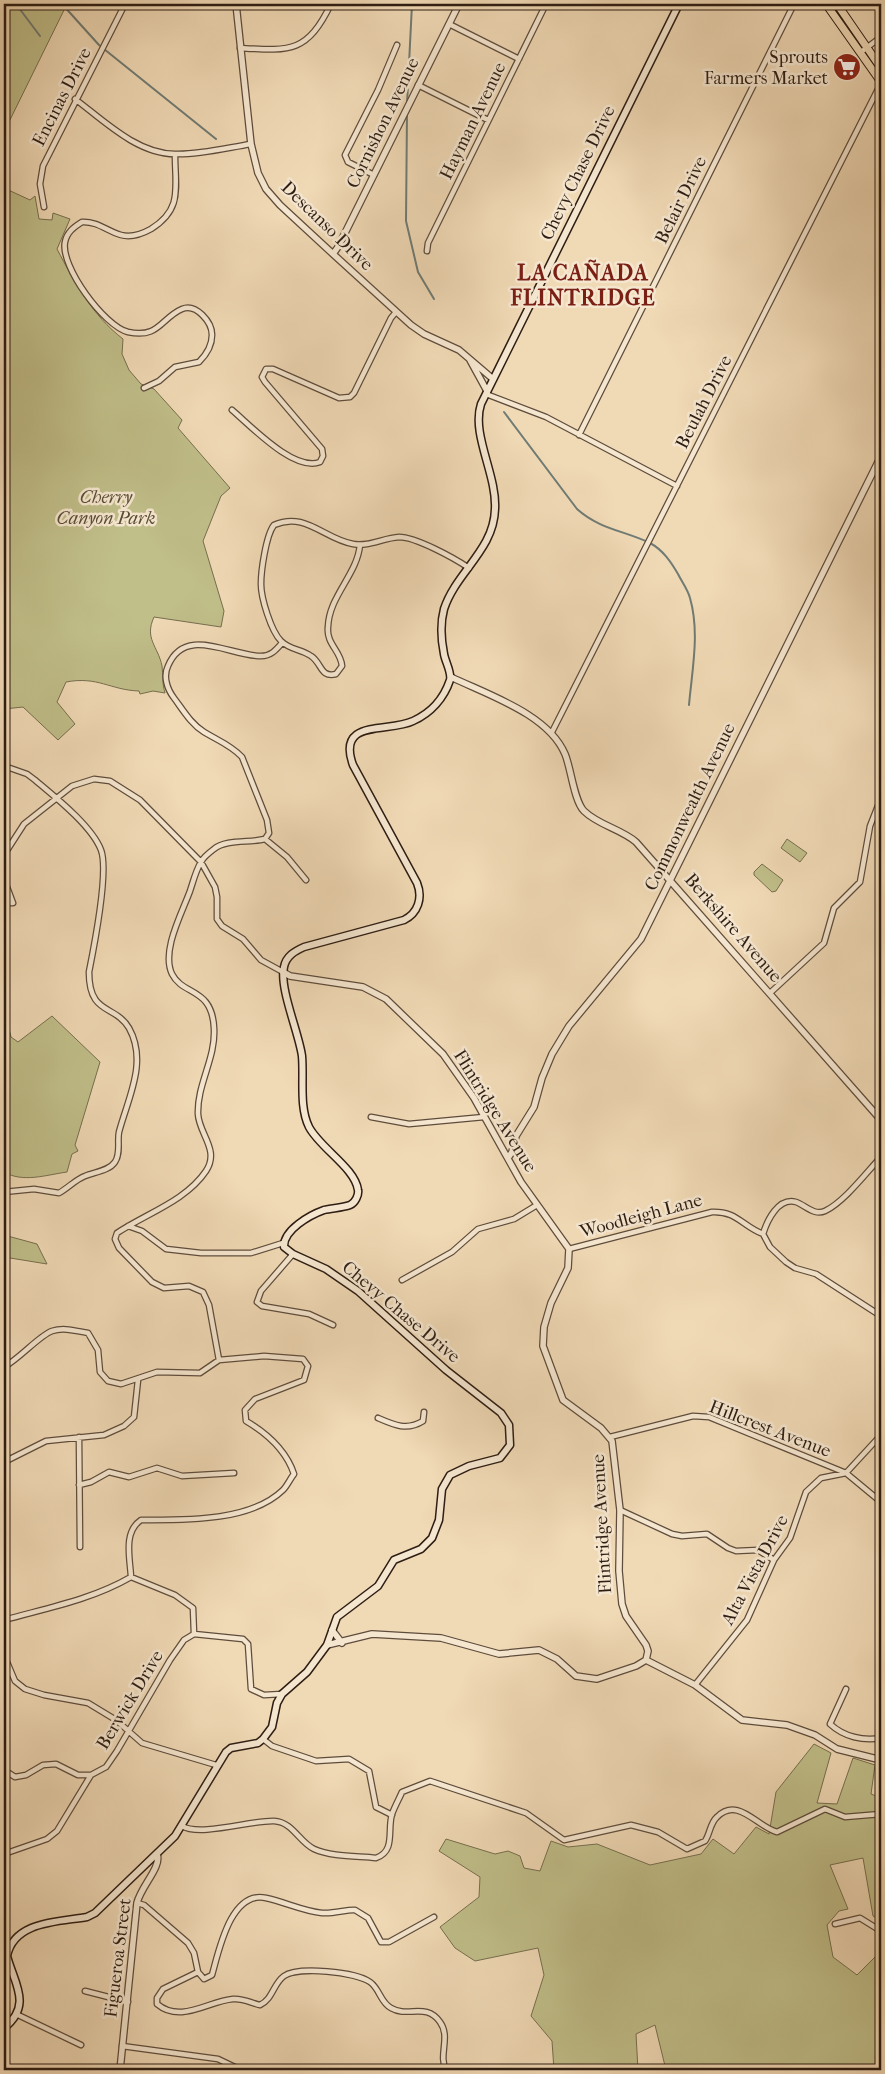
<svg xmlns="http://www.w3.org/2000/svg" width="885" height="2074" font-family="'IM FELL French Canon',serif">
<rect width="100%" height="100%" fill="#f0d9b5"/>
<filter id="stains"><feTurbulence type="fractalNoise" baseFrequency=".004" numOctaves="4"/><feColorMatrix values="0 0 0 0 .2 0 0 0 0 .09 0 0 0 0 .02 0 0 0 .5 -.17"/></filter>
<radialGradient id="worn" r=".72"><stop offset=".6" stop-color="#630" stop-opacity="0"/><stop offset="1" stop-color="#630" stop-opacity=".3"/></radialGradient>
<path fill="#c0be89" stroke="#766e4e" d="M 4,4 L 67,4 L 4,132 Z
M 4,188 L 30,200 L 35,196 L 39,219 L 52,220 L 53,213 L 70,219 L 57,249 C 75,283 92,315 123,339 L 122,354 L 129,370 L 141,384 L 154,389 L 182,420 L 178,428 L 230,488 L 221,496 L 203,541 L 224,611 L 221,627 L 154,617 C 144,639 158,646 162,666 C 163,675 162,683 165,693 L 153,691 L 140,694 L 139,691 C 110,690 98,676 66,682 L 57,702 L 75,724 L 58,740 L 23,707 L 4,709 Z
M 787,839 L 807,853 L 800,862 L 781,848 Z
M 762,864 L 783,880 L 776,891 L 772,892 L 754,875 L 754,872 Z
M 4,1008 L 11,1037 L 18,1042 L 52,1016 L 100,1062 L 75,1145 L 78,1151 L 72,1154 L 67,1172 C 46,1175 23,1183 4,1172 Z
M 4,1235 L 37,1244 L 47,1264 L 4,1257 Z
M 814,1744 L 831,1753 L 817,1803 L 837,1804 L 853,1758 L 875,1765 L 871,1794 L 881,1798 L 881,1921 L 873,1916 L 863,1858 L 830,1865 L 848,1909 L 839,1911 L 827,1925 L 833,1957 L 857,1975 L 881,1951 L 881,2070 L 666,2070 L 655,2025 L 636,2034 L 638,2070 L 554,2070 L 552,2041 L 531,2016 L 544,1975 L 538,1948 L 475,1961 L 455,1948 L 440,1927 L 479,1897 L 480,1877 L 439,1851 L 446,1839 L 495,1854 L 508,1851 L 520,1856 L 524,1868 L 540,1871 L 551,1841 L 568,1847 L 597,1844 L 650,1865 L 701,1854 L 713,1839 L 734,1854 L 756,1827 L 769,1834 L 776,1792 Z"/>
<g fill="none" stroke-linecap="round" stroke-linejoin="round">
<path stroke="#6f7b74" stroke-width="2" d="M 16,4 L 40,36
M 62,4 L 99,45 L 216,139
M 407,104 L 412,4
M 407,113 L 406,221 L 418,272 L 434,299
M 504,412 L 577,509 C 599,529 625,531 650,543 C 663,550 671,562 678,574 C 682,582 688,590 690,598 C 700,633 692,670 689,705"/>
<g stroke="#5e4c3c" stroke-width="7">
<path id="minor" d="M 449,24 L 519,59
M 240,48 C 291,51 307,53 331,4
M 861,52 L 881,37
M 418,85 L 488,120
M 75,99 C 103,120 137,154 175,154 C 199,155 226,148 251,144
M 374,175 L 348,162 L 345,155 L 378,90 L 397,45
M 44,207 L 40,184 L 43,166 L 125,4
M 427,251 L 428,243 L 546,4
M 144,388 L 159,381 L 175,367 L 199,362 C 206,355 212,346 212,335 C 212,322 196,303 182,309 C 161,318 159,339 128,332 C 104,326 60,266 65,242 C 67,232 74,227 82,222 C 97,221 107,231 121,235 C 132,238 142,234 151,229 C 183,209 175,188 175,154
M 486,394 L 546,417 L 677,486
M 232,410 C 251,426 294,472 320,462 L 323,456 L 322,449 L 265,382 L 262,377 L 266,369 L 273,369 L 339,398 L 350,397 L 354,393 L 391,318 L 396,312
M 579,435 L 794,4
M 360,545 C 357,575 329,596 328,627 C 326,644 341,651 342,666 L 336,674 C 320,678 322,663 311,656 C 301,649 290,650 281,641 C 271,631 261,598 261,584 C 261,571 266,535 274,525 C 305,511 324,539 353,544 C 369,547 383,538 399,537 C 416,537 454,558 469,568
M 552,732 L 877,91 L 881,86
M 265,839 L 287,857 L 306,880
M 4,855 L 24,824 L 72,786 L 94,779 L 110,781 L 140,800 L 201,862 L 215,887 L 217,897 L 217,919 L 222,926 L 243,939 L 261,960 L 283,972
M 4,879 L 13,903 L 4,903
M 770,993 L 824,943 L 834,908 L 860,882 L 870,826 L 881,798
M 371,1117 L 409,1124 L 484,1117
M 4,1192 L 34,1189 L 59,1193 C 68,1188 75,1180 85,1176 C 94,1172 109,1171 115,1162 C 121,1153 117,1141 119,1132 C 128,1098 148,1062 129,1028 C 115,1004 89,1016 89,972 C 94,947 109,871 101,850 C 92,826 54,796 35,780 L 27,774 L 7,767
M 128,1226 L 142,1231 L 166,1249 L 201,1253 L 251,1253 L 283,1243
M 763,1234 L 770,1247 L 786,1262 L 795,1268 L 816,1274 L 881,1316
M 569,1249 L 712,1212 C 737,1211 742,1226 763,1234 C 767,1221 778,1197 796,1202 C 805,1205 814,1216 825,1211 C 844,1202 866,1173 881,1157
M 293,1254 L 261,1291 L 257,1302 L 262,1306 L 309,1314 L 333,1325
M 402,1280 L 452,1252 L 478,1229 L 514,1219 L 537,1205
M 219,1360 L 209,1305 L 203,1292 L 189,1286 L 164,1288 L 152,1282 L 119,1248 L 115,1239 L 117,1233 C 145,1214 186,1201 206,1171 C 220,1150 199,1134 198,1114 C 197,1084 216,1058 214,1028 C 212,987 183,996 172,974 C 161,951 182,913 190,891 C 193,882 196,870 201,862 C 203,858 210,852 214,849 C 226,839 250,843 265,839 L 269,833 L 267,820 L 242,757 C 231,745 217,740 204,732 C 191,724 183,710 174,698 C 167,689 163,676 168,666 C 185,625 230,656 261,656 C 271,656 276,650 282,643
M 4,1367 C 19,1359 40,1335 52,1331 C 64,1327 76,1331 88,1333 L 98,1350 L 100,1372 L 108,1381 L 121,1384 L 157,1372 L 200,1373 L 219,1360 L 264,1356 L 303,1359 L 308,1366 L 304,1380 L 255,1399 L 245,1410 L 246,1421 C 268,1434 286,1450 294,1474 C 290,1479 287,1486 283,1490 C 250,1522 184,1520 141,1520 C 123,1532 130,1558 131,1577 C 91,1600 47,1608 4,1620
M 378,1418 C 394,1425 407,1431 423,1421 L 424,1412
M 79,1437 L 80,1547
M 610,1437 L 693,1416 L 709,1417 L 846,1473 L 881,1502
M 4,1462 L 46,1441 L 104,1435 L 124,1426 L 134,1417 L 138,1380
M 79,1485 L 91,1482 L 109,1472 L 129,1477 L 157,1468 L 182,1476 L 234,1473
M 620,1510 L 672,1534 L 682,1536 L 707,1534 L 728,1548 L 736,1551 L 758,1550 L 774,1560
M 131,1577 L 175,1595 L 193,1608 L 194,1634 L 243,1639 L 248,1644 L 251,1689 L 264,1695 L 282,1694
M 4,1655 L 15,1681 L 25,1689 L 44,1695 L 88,1703 L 116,1720 L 142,1743 L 216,1765
M 695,1685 L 747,1620 L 774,1560 L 790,1538 L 806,1492 L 821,1478 L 846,1473 L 881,1435
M 846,1689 L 830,1724 C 844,1737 863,1741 881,1738
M 263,1739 L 272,1746 L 316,1761 L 349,1759 L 369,1771 L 376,1807 L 392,1815
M 4,1770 L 15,1777 L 26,1775 L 43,1765 L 56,1764 L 78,1775 L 91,1775
M 182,1826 C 200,1837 252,1820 274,1821 C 293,1822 299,1842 314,1849 C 332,1857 357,1856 376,1858 C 396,1851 387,1830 392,1814 C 395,1806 399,1799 402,1792 L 430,1781 L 526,1813 L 564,1840 L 631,1825 L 658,1832 L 687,1849 L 705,1841 C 710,1834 710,1823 717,1817 C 738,1796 757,1827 777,1832 L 825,1809 L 845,1817 L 881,1814
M 4,1854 L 47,1839 L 57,1831 L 91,1775 L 106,1767 L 117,1751 L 170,1660 L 184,1640 L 194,1634
M 137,1903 L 144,1905 L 188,1943 L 194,1953 L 198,1972 L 163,1989 L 157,1998 L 157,2004 C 181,2024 208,2001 233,1999 C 243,1998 251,2003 260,2005 C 273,1999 273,1984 284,1976 C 298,1966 356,1972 370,1982 C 380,1989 380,2002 391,2008 C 408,2018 426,2002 440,2022 C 451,2037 438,2055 446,2070
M 835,1924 L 860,1918 L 881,1931
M 198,1972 L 204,1979 L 212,1975 C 219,1950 231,1890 266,1898 C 285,1902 303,1911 322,1913 C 334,1914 348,1909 355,1910 L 368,1918 L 381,1942 L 389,1942 L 434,1917
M 85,1991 L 128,2002
M 16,2014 L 81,2045
M 122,2046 L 218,2059 L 241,2070
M 4,2066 L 15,2070"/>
</g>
<g stroke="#5e4c3c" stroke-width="8">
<path id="tertiary" d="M 236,4 L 251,144 L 258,173 L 266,189 L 280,205 L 333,254 L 411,325 L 424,334 L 459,350 L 493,379
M 333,254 L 338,247 L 459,4
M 470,360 L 487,391
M 451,677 C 488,695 548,714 565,754 C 571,768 574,801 584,811 C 598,825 621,829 636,842 L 881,1120
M 283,972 L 290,976 L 363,987 L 386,999 L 443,1054 L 474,1098 L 521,1182 L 569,1249 L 568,1268 L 551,1303 L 544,1327 L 543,1346 L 563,1400 L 601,1428 L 612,1441 L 620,1510 L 619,1571 L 622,1604 L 626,1616 L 646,1645 L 648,1651 L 646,1660
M 508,1158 L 512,1152 L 516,1136 L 534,1107 L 542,1078 L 552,1054 L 569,1026 L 641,939 L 881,456
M 332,1630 L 342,1643
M 327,1645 L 372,1634 L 441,1638 L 499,1654 L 539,1650 L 557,1659 L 576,1676 L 597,1679 L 636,1666 L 646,1660 L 695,1685 L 742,1720 L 787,1725 L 815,1735 L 837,1749 L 881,1760
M 120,2070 L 137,1903 C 141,1886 162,1867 157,1854"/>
</g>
<g stroke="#2d1d13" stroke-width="9">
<path id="secondary" d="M 4,2028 C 33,2005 14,1983 7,1956 C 14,1921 58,1922 87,1917 L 95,1913 L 175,1836 L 226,1752 L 231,1748 L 258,1743 L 263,1739 L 272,1727 L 277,1703 L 282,1694 L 307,1672 L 327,1645 L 337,1617 L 378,1586 L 394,1560 L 421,1549 L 432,1538 L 439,1520 L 442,1489 L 450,1475 L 469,1466 L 500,1458 L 510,1445 L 509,1425 L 501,1413 L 446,1370 L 358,1291 L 326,1269 L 293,1254 L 284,1247 C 283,1230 310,1215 324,1210 C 332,1208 342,1208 350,1205 C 355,1203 359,1195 358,1190 C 355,1168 320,1148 309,1127 C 299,1107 304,1079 302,1056 C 299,1033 279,988 284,967 C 286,956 295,951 304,947 L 404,920 C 418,913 423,898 417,883 L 353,765 C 336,718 389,733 413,721 C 431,713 444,698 450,680 C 452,673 445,661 444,654 C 441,639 440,624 444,609 C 456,572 494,550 495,509 C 497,475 471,434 481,404 L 679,4"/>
</g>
<g stroke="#2d1d13" stroke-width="9">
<path id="primary" d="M 826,4 L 881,82
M 837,4 L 881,68"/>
</g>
<use href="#minor" stroke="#f5e6cf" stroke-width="4.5"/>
<use href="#tertiary" stroke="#f5e6cf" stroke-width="5.5"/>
<use href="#secondary" stroke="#f5e6cf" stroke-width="6"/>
<use href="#primary" stroke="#f0d9b5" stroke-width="7"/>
</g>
<defs>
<g id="supermarket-disc" transform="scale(1.4375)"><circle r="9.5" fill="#8f2418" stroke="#f5e6cf"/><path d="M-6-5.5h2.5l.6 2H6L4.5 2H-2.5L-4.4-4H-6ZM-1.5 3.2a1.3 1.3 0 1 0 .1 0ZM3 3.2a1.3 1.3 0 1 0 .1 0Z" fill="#fff"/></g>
</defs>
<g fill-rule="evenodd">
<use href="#supermarket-disc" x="847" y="67"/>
</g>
<g text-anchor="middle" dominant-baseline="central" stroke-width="5" stroke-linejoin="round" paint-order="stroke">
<g font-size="18" fill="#2d1d13" stroke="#f5e6cf" text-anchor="end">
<text x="828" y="57">Sprouts<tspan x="828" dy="21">Farmers Market</tspan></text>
</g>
<g font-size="18" fill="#2d1d13" stroke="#f5e6cf">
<text transform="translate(62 97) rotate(-63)">Encinas Drive</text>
<text transform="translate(473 121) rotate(-64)">Hayman Avenue</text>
<text transform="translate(383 123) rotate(-64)">Cornishon Avenue</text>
<text transform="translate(578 173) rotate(-64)">Chevy Chase Drive</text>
<text transform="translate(681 200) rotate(-64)">Belair Drive</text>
<text transform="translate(327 226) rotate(44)">Descanso Drive</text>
<text transform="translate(704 402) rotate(-63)">Beulah Drive</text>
<text transform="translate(690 807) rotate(-64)">Commonwealth Avenue</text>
<text transform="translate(733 928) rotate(49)">Berkshire Avenue</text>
<text transform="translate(495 1111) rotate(58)">Flintridge Avenue</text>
<text transform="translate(641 1216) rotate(-15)">Woodleigh Lane</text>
<text transform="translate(401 1312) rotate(40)">Chevy Chase Drive</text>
<text transform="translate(770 1429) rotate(21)">Hillcrest Avenue</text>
<text transform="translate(602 1524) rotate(-93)">Flintridge Avenue</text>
<text transform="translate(755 1570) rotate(-62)">Alta Vista Drive</text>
<text transform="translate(130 1700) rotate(-59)">Berwick Drive</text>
<text transform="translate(118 1958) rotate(-83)">Figueroa Street</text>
</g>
<g font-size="18" font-style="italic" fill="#594d36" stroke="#f5e6cf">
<text x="106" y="497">Cherry<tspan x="106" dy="21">Canyon Park</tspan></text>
</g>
<g font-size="22" font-weight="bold" letter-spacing="1" fill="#7a1f14" stroke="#f5e6cf">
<text x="583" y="273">LA CAÑADA<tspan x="583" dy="25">FLINTRIDGE</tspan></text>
</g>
</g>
<rect width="885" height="2074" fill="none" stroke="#f0d9b5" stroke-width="20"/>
<rect x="5" y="5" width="875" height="2064" fill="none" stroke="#2d1d13" stroke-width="2.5"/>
<rect x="10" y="10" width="865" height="2054" fill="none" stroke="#2d1d13"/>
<rect width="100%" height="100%" filter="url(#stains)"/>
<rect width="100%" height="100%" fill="url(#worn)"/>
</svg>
